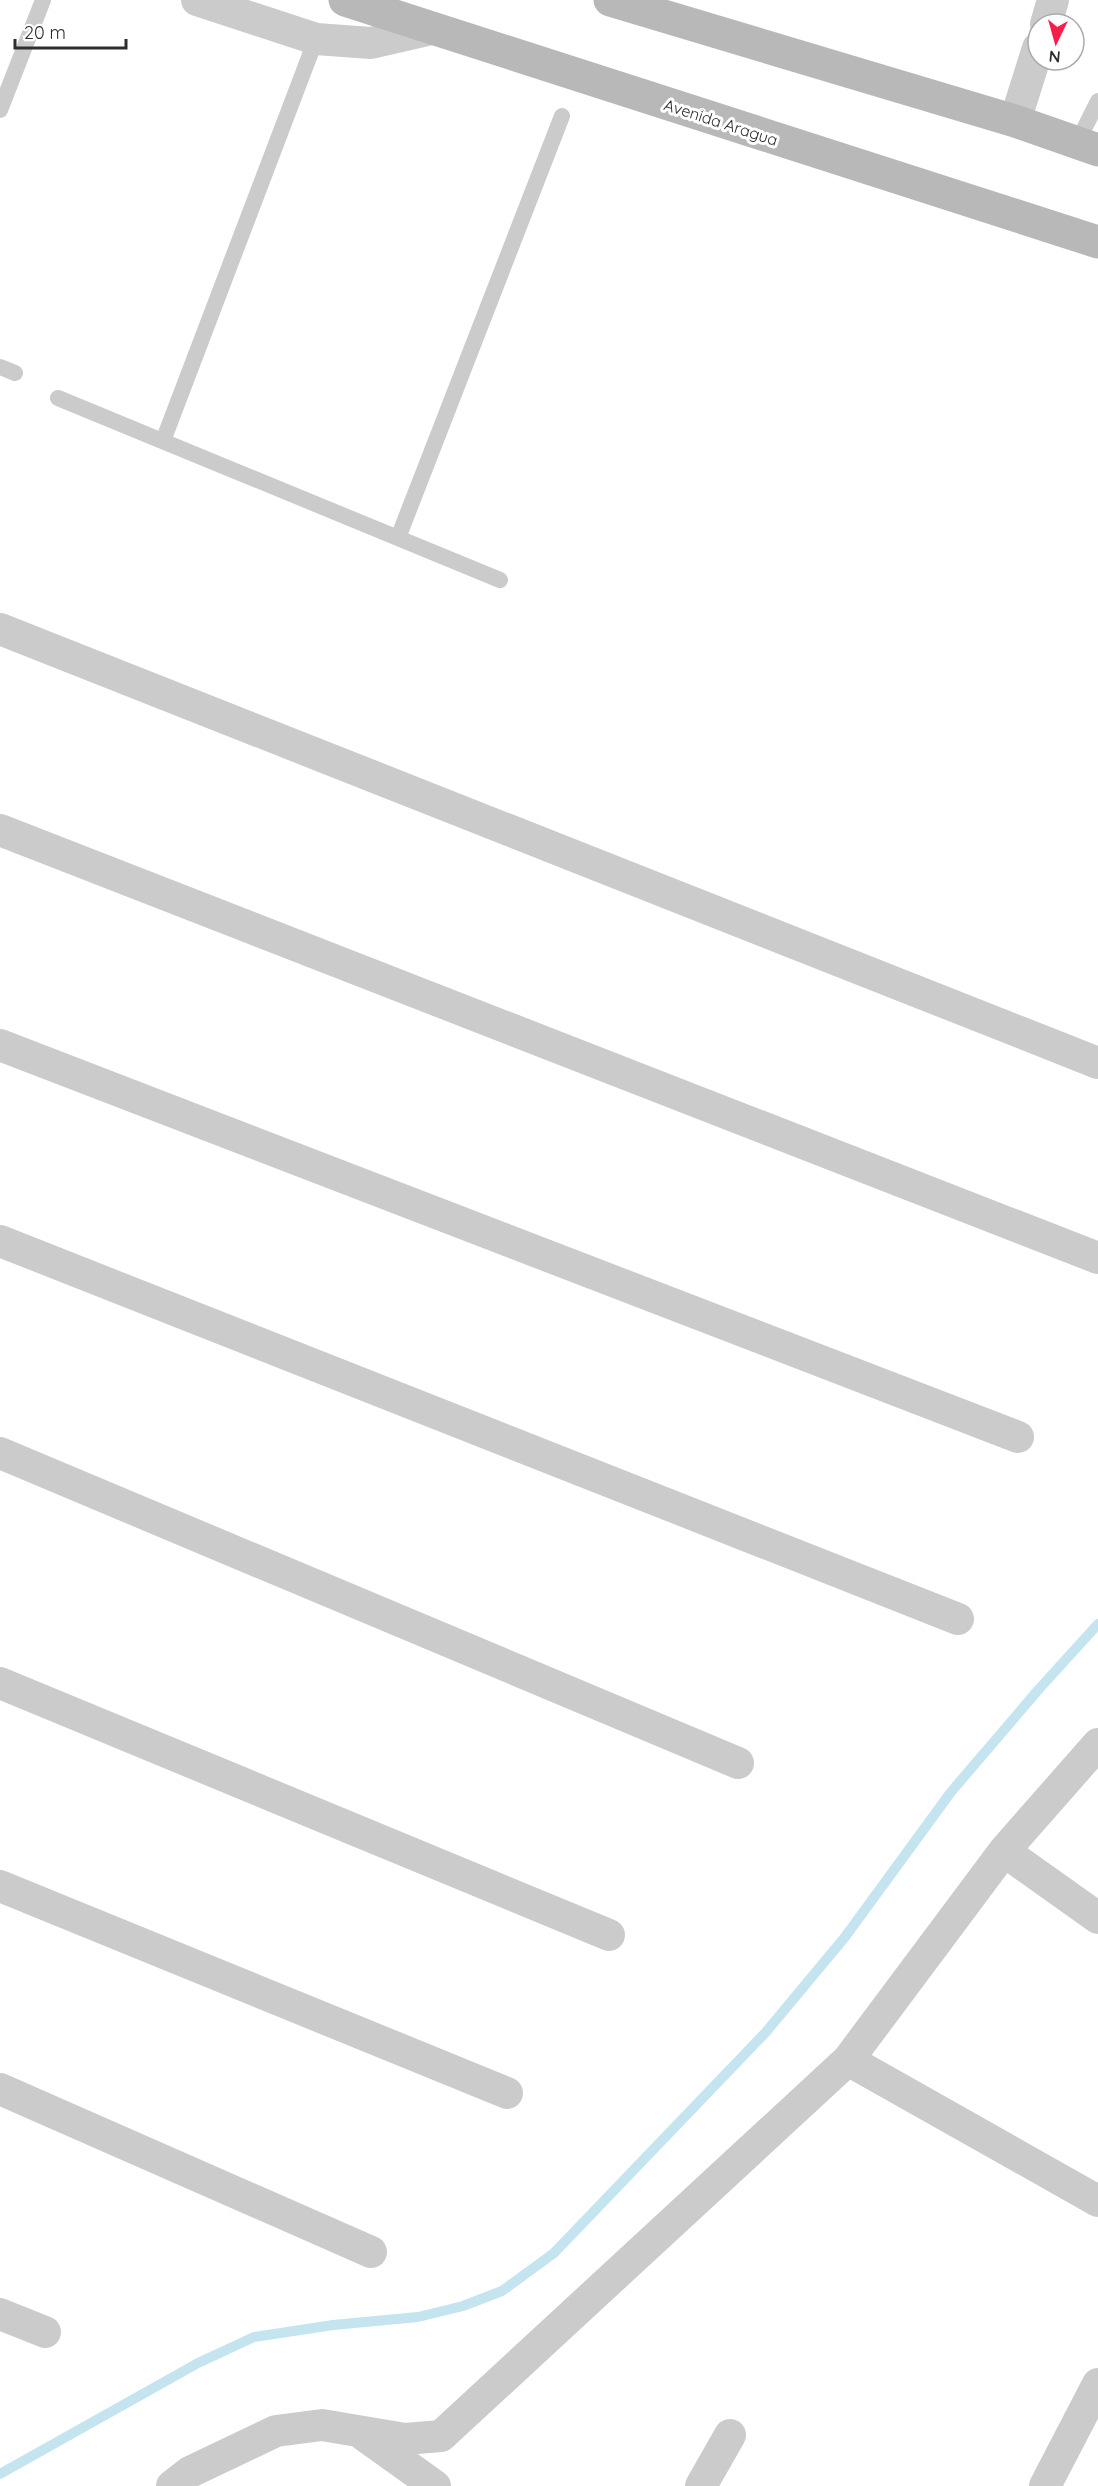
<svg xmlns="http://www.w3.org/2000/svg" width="1098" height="2486" font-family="Quicksand,sans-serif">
<rect width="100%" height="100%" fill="#fff"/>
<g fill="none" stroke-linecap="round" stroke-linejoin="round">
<path stroke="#c4e4ef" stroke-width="10" d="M 0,2474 L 198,2363 L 254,2337 L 333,2325 L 418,2317 L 463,2306 L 502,2291 L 554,2253 L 766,2032 L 845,1937 L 951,1792 L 1039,1689 L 1098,1624"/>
<path stroke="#cbcbcb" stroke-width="16" d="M 0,110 L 43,0
M 1077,143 L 1098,101
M 0,367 L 15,373
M 58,398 L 500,580
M 163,441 L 316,39
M 398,538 L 562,116"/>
<path stroke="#cbcbcb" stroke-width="32" d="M 197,0 L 316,39 L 371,43 L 432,29
M 1046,24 L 1053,0
M 1015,121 L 1038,48
M 0,629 L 1098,1063
M 0,830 L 1098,1258
M 0,1045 L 1018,1437
M 0,1241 L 958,1619
M 0,1453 L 738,1763
M 0,1683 L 609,1935
M 1004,1851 L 1098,1918
M 0,1886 L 507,2093
M 848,2060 L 1098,2201
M 0,2089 L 371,2252
M 0,2314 L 45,2332
M 365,2436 L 435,2486
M 172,2486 L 190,2472 L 276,2431 L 322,2425 L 405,2439 L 441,2436 L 848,2060 L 1004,1851 L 1098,1744
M 701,2486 L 730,2435
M 1045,2486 L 1098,2384"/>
<path stroke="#b8b8b8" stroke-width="33" d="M 345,0 L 1098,242
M 610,0 L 1015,121 L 1098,150"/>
</g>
<g text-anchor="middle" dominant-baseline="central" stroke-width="6" stroke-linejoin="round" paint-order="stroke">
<g font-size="16" fill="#2e2e2e" stroke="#fff">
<text transform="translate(721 122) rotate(18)">Avenida Aragua</text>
</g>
</g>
<g transform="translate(1056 42) rotate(185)"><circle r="28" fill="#ffffff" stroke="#ababab" stroke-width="1.5"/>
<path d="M0-4.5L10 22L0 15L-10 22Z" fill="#f61e4a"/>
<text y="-9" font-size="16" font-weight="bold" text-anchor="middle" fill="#2e2e2e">N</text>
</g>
<path d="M15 39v9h111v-9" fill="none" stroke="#2e2e2e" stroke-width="3"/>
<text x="24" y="39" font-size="18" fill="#2e2e2e" stroke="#ffffff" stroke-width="4.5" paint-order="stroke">20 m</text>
</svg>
